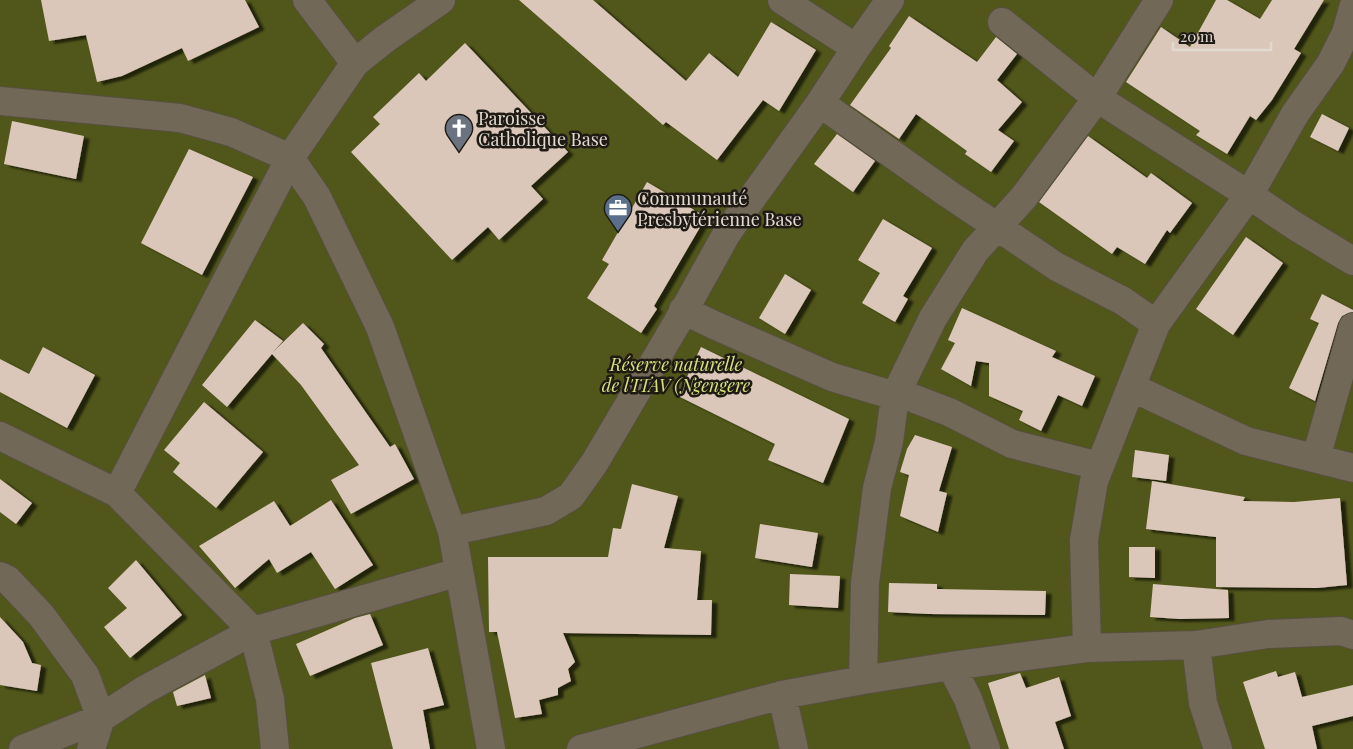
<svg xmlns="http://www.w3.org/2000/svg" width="1353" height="749" font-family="'Playfair Display',serif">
<defs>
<filter id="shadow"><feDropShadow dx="5.5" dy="3" stdDeviation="1" flood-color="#0009"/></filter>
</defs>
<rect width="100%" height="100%" fill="#3b3222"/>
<path fill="#51561a" d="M 0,0 L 1353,0 L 1353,749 L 0,749 Z"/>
<path fill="#dac7b9" filter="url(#shadow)" d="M 41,0 L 245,0 L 259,27 L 188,61 L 182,48 L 122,76 L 97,82 L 86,35 L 49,41 Z
M 519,0 L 593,0 L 686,81 L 709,53 L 738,77 L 771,22 L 816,50 L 779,111 L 763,100 L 717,160 L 666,122 L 663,125 Z
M 1216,0 L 1227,0 L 1260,19 L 1272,0 L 1324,0 L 1294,49 L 1301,53 L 1272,100 L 1256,120 L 1250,116 L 1227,154 L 1196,135 L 1200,131 L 1126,82 L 1161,27 L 1190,47 Z
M 909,16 L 977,62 L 996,37 L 1017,54 L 997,80 L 1022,102 L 998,130 L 1014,141 L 991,172 L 965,154 L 967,151 L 916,114 L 899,139 L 850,105 L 891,48 L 889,46 Z
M 465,43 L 568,152 L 531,186 L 543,199 L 499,240 L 488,227 L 452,260 L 351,152 L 380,124 L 373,117 L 419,73 L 426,81 Z
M 1322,114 L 1349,128 L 1338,151 L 1310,137 Z
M 12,121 L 84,136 L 76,179 L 4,164 Z
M 837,134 L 875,161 L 853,192 L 814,164 Z
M 1088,136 L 1147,178 L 1151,173 L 1192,203 L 1170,233 L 1167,230 L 1145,264 L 1117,247 L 1112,254 L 1039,202 Z
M 189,149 L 253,177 L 202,275 L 141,243 Z
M 647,182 L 706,217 L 654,306 L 657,309 L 641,333 L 587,298 L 609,264 L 602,260 Z
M 883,219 L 932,248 L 903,296 L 908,299 L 895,322 L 862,303 L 880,273 L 858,260 Z
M 1246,237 L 1283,263 L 1233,335 L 1196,309 Z
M 785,274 L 811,290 L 785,334 L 759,318 Z
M 1322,294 L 1353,310 L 1353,312 L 1342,316 L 1338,323 L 1315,401 L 1289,388 L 1319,323 L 1310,319 Z
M 962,308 L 1056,351 L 1052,357 L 1095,376 L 1082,406 L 1058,395 L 1041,431 L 1019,420 L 1023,411 L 989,396 L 989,363 L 976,361 L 971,386 L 941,369 L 955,343 L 948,340 Z
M 255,320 L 283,341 L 273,352 L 303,323 L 324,344 L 321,348 L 390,447 L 395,444 L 414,479 L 351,514 L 331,480 L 359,465 L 301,385 L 272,354 L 227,407 L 202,385 Z
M 43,347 L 95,375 L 67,428 L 0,392 L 0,359 L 29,374 Z
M 701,347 L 849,419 L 823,483 L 768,460 L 775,444 L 678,396 Z
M 204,402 L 263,452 L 216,508 L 173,472 L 180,463 L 164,450 Z
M 915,435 L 952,447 L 939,491 L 947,493 L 938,532 L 900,516 L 909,475 L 900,472 L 907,449 Z
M 1135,450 L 1169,455 L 1166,481 L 1132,477 Z
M 0,479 L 32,503 L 16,524 L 0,512 Z
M 1152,481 L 1245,497 L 1243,501 L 1294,502 L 1340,498 L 1347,585 L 1317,588 L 1216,587 L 1216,537 L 1146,529 Z
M 632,484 L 678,496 L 664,548 L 701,551 L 697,600 L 712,600 L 711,635 L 563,633 L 575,662 L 568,669 L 571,681 L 558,688 L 558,695 L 539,700 L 542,714 L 515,718 L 497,632 L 489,632 L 488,557 L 608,557 L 613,528 L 621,529 Z
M 331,500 L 373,565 L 335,589 L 311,552 L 277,573 L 269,559 L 235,588 L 199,546 L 274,501 L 290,526 Z
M 760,524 L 818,533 L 812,567 L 755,558 Z
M 1129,547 L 1155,547 L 1155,578 L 1129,577 Z
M 136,560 L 182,615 L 130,658 L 104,627 L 127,608 L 108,588 Z
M 790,574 L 840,576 L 838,608 L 789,605 Z
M 889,583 L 937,584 L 937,589 L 1046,591 L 1045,615 L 929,614 L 888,612 Z
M 1153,584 L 1228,590 L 1229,618 L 1180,619 L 1150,617 Z
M 370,614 L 383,645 L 310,676 L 296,644 L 355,618 Z
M 0,617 L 23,642 L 32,663 L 41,665 L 37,691 L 0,685 Z
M 428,648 L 444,705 L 423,710 L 430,749 L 393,749 L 371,663 Z
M 1276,671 L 1278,677 L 1295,672 L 1302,697 L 1353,685 L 1353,716 L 1312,726 L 1317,749 L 1265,749 L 1243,682 Z
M 1020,673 L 1026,688 L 1059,677 L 1071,716 L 1055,722 L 1064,749 L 1009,749 L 988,683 Z
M 205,675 L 211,698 L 177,706 L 173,692 Z"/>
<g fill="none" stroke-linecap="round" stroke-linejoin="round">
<g stroke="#575042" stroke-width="30">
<path id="street" d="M 307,0 L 355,63
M 782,0 L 856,48
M 1002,22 L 1097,98 L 1249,195 L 1295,226 L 1353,261
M 820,103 L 947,193 L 1057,267 L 1123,301 L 1156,324
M 683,310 L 714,325 L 832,377 L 895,396 L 907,396 L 949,412 L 1012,444 L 1099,466
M 1131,387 L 1246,441 L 1353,468
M 0,436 L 117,493 L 253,631 L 270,699 L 275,749
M 1316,458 L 1353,327
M 117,493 L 290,158
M 452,531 L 546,511 L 571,496 L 595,462 L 677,323 L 727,233 L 820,103 L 856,48 L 890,0
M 0,576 L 8,580 L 41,615 L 85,675 L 101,718 L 91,749
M 1196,645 L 1203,703 L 1218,749
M 1087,648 L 1084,540 L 1094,481 L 1156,324 L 1249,195 L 1295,114 L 1331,63 L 1346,33 L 1353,8
M 951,666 L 968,699 L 986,749
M 863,680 L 865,583 L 877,488 L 889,442 L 895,396 L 933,318 L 975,251 L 1024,197 L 1097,98 L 1159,0
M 782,695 L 794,749
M 23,749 L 101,718 L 144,690 L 253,631 L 459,572
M 581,749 L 782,695 L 863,680 L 951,666 L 1087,648 L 1196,645 L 1268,634 L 1341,631 L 1353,635"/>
</g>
<g stroke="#575042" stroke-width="30">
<path id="secondary" d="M 0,101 L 180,118 L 231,132 L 290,158 L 317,197 L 380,327 L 452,531 L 491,749
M 290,158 L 355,63 L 385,39 L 441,0"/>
</g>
<use href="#street" stroke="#726857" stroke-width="28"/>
<use href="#secondary" stroke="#726857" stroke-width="28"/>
</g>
<defs>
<g id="church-pin" transform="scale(1.4375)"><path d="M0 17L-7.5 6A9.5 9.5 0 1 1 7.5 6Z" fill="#6b7280" stroke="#1f1b14"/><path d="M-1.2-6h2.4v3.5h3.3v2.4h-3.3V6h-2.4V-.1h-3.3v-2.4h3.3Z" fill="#fff"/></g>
<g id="office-pin" transform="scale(1.4375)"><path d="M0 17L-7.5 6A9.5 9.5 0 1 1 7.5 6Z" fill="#5c6f8a" stroke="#1f1b14"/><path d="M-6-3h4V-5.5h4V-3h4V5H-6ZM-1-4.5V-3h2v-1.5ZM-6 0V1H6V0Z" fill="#fff"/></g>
</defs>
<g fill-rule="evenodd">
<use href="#church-pin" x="459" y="128"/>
<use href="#office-pin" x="618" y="208"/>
</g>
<g text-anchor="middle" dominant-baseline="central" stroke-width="5" stroke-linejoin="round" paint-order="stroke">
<g font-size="18" fill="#e0dad0" stroke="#1f1b14" text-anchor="start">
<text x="478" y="118">Paroisse<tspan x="478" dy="21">Catholique Base</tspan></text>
<text x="637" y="198">Communauté<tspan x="637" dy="21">Presbytérienne Base</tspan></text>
</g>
<g font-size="18" font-style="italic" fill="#d5e07d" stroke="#1f1b14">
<text x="676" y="364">Réserve naturelle<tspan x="676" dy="21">de l'ITAV (Ngengere</tspan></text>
</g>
</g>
<path d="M1173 42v8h98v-8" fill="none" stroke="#e0dad0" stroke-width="2.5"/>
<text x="1180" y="42" font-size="15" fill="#e0dad0" stroke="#1f1b14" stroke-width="4" paint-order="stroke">20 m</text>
</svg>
